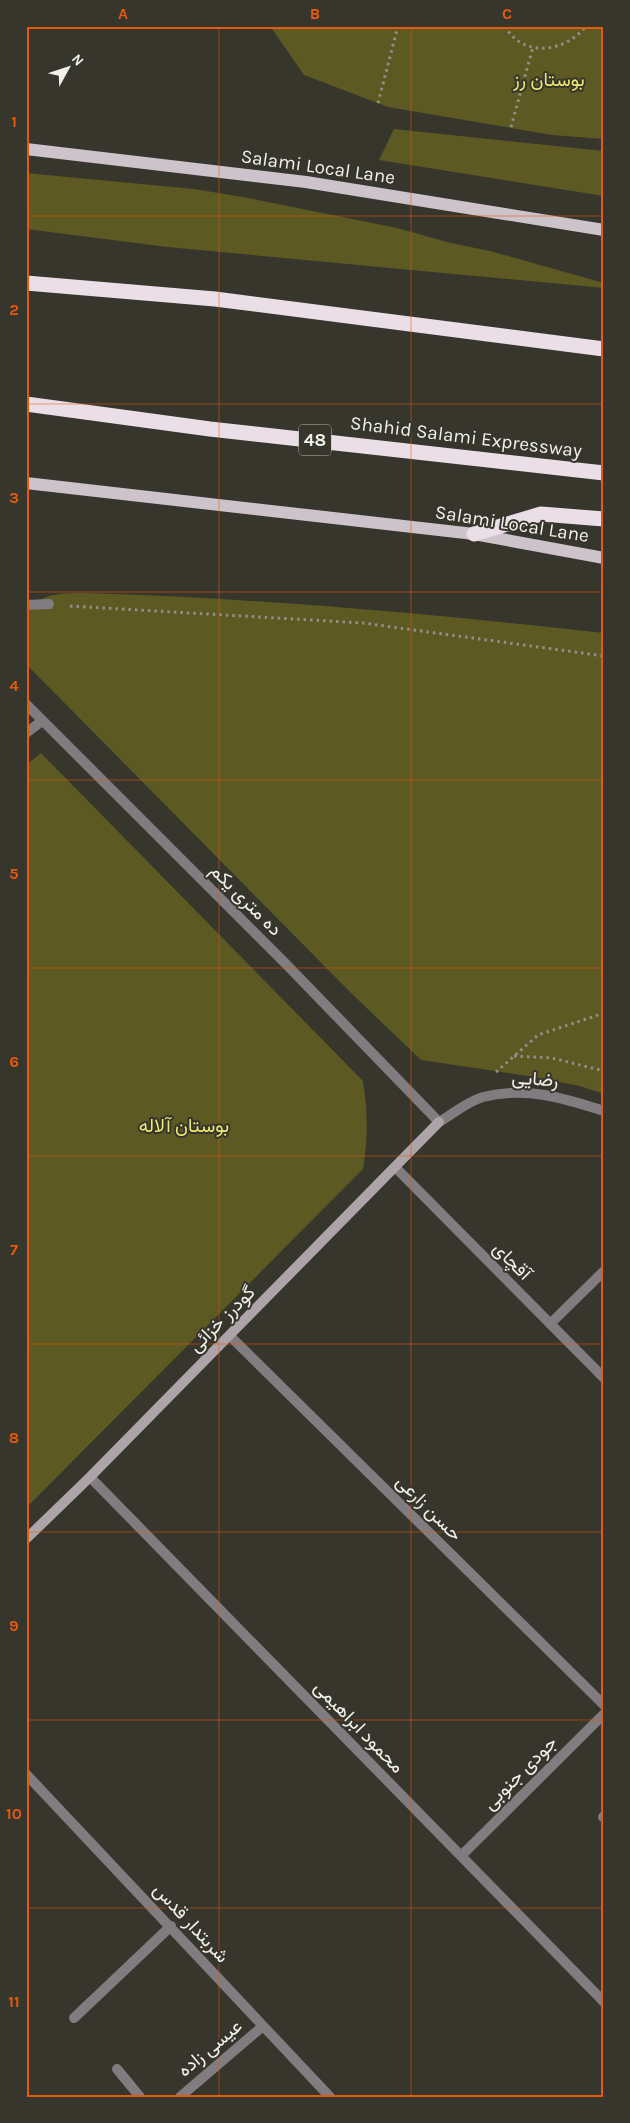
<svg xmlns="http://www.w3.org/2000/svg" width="630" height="2123" font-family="Karla,Vazirmatn,sans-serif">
<rect width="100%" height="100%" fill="#36362c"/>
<path fill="#5c5922" d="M 270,26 L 604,26 L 604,139 L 552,135 L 388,107 L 304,75 Z
M 394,129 L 604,151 L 604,196 L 379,160 Z
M 26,173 L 194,189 L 243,197 L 397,228 L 451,243 L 490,251 L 604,283 L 604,288 L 167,247 L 26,229 Z
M 86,593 C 259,598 432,614 604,633 L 604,1094 L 580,1086 L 528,1076 L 421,1060 L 351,993 L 26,664 L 26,609 C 44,593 63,593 86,593 Z
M 41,753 L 363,1081 C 368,1113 368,1137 363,1169 L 26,1508 L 26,765 Z"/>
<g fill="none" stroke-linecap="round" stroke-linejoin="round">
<path stroke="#909088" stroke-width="3" stroke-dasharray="2.5 4" stroke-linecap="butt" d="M 505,26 C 523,59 566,52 586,26
M 378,103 L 398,26
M 511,127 L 533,47
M 70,606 L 363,623 L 604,656
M 514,1056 L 552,1058 L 604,1071
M 496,1072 L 538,1035 L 604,1013"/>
<path stroke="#817c80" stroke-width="10" d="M 26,605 L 49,604
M 26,704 L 285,963 L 439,1122 C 453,1114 468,1101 483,1097 C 525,1086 564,1098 604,1111
M 26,733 L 42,721
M 396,1168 L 604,1378
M 550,1324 L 604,1271
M 230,1336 L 604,1705
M 90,1477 L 604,2002
M 26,1774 L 330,2097
M 603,1817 L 604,1816
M 461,1856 L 604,1714
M 74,2018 L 171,1926
M 117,2069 L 140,2097
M 180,2097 L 263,2026"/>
<path stroke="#aca4a9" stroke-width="10" d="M 26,1539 L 90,1477 L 439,1122"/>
<path stroke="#cdc3ca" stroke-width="12" d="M 26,149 L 306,182 L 604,230
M 26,483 L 474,534 L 604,558"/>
<path stroke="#eadfe7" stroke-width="15" d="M 26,283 L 215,299 L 604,349
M 26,404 L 210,429 L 604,473
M 474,534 L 541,514 L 604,519"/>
</g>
<path fill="none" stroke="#e8590c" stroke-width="1" stroke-opacity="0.55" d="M 219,26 L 219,2097M 411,26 L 411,2097M 26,216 L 604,216M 26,404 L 604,404M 26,592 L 604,592M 26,780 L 604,780M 26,968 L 604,968M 26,1156 L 604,1156M 26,1344 L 604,1344M 26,1532 L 604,1532M 26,1720 L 604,1720M 26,1908 L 604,1908"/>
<g text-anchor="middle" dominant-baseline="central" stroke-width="4" stroke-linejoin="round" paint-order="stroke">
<rect fill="#36362c" stroke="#b9b9b1" stroke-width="1" x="299" y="424.5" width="32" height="31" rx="4"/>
<g font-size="18" font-weight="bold" fill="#f1f1ea">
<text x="315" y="440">48</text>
</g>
<g font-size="19" fill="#ede86e" stroke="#36362c">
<text x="549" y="80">بوستان رز</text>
<text x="184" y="1126">بوستان آلاله</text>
</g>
<g font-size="19" fill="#f1f1ea" stroke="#36362c">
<text transform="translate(318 167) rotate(8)">Salami Local Lane</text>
<text transform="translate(466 437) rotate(7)">Shahid Salami Expressway</text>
<text transform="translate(512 524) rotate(9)">Salami Local Lane</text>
<text transform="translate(246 900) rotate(45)">ده متری یکم</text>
<text transform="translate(535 1079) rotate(4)">رضایی</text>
<text transform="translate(512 1261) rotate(45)">آقچای</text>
<text transform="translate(222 1319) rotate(-45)">گودرز خزائی</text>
<text transform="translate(429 1508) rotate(45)">حسن زارعی</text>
<text transform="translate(359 1727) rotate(46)">محمود ابراهیمی</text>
<text transform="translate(520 1773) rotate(-45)">جودی جنوبی</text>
<text transform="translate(191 1923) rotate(47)">شربتدار قدس</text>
<text transform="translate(210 2048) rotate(-40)">عيسی زاده</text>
</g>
</g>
<rect width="630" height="2123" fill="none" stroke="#36362c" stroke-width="55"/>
<g transform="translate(68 68) rotate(50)" stroke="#36362c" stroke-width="4" paint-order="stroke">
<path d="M0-4L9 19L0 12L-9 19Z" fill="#f1f1ea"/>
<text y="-8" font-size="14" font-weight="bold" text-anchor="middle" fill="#f1f1ea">N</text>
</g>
<rect x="28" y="28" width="574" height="2068" fill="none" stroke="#e8590c" stroke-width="2"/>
<g font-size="16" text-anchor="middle" font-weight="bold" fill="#e8590c">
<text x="123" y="19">A</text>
<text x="315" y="19">B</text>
<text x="507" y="19">C</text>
<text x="14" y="127">1</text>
<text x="14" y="315">2</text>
<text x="14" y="503">3</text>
<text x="14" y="691">4</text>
<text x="14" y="879">5</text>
<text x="14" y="1067">6</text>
<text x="14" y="1255">7</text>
<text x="14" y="1443">8</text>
<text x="14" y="1631">9</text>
<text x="14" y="1819">10</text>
<text x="14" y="2007">11</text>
</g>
</svg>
